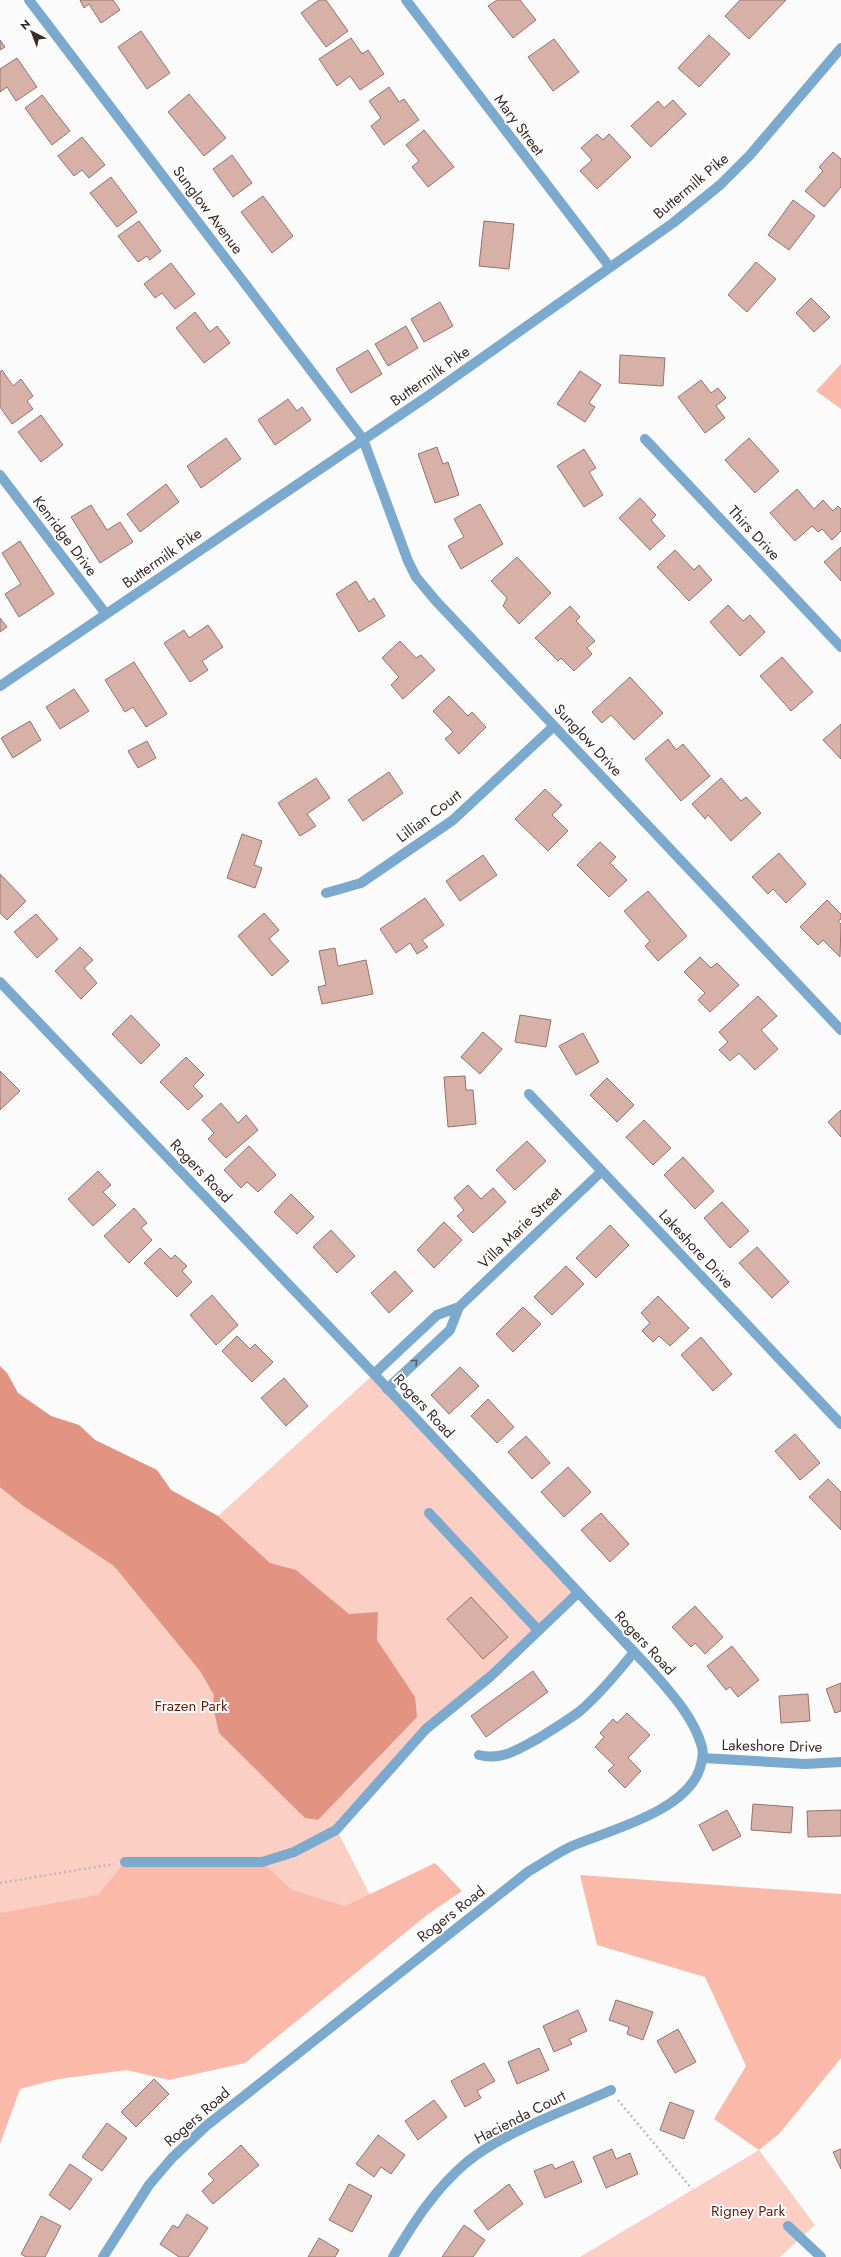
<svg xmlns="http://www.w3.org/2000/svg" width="841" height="2257" font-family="Jost,sans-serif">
<rect width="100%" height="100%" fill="#fbfbfb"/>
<path fill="#fbcfc4" d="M 0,1366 L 7,1373 L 18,1393 L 51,1416 L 79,1425 L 95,1440 L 157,1470 L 171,1490 L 218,1516 L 374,1374 L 578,1593 L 426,1729 L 337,1830 L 374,1903 L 0,2042 Z
M 759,2150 L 815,2225 L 780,2257 L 580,2257 Z"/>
<path fill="#fbb9a9" d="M 841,364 L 841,409 L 816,391 Z
M 125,1862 L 262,1862 L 292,1890 L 345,1906 L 435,1863 L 462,1891 L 427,1915 L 245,2063 L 169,2080 L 127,2070 L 58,2079 L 20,2089 L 0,2144 L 0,1913 L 98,1895 Z
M 580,1875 L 841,1894 L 841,2058 L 779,2134 L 759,2150 L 714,2119 L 746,2066 L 705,1977 L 597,1945 Z"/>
<path fill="#e39381" d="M 0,1366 L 7,1373 L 18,1393 L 51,1416 L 79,1425 L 95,1440 L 157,1470 L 171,1490 L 218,1516 L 270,1563 L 296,1570 L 349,1614 L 378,1612 L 377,1640 L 415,1697 L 417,1717 L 318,1820 L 305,1818 L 219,1733 L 213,1706 L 214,1695 L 200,1671 L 114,1566 L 22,1505 L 0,1487 Z"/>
<path fill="#d7b1a7" stroke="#96726a" d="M 80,0 L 113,0 L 120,10 L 101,23 L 89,4 L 84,8 Z
M 319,0 L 326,0 L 348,31 L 326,47 L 301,13 Z
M 497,0 L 520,0 L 536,20 L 513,38 L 488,6 Z
M 740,0 L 786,0 L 749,39 L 725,16 Z
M 141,31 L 170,73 L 147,89 L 118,47 Z
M 709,35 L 730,54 L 699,87 L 678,68 Z
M 351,38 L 362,54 L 368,50 L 384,74 L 360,90 L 350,76 L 337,86 L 319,59 Z
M 554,39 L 579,72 L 553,91 L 528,57 Z
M 0,40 L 5,47 L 0,50 Z
M 17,58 L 37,87 L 16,101 L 7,87 L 0,92 L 0,69 Z
M 389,87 L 399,102 L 404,99 L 419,120 L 384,145 L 371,126 L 381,118 L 369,101 Z
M 189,94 L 226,138 L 204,156 L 168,112 Z
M 42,95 L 70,131 L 52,145 L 25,108 Z
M 673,100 L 686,114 L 651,147 L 631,126 L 658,101 L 664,108 Z
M 424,130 L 454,167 L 428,187 L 412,167 L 419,161 L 406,145 Z
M 597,134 L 603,140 L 609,134 L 631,157 L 597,189 L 580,171 L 592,160 L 581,148 Z
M 82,137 L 105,165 L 89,178 L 82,170 L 74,176 L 58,156 Z
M 833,152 L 841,159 L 841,187 L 824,207 L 805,191 L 823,171 L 819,167 Z
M 232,155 L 252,183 L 233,197 L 213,169 Z
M 111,177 L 137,212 L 117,227 L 90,193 Z
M 263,196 L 293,236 L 272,253 L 241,212 Z
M 793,200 L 815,216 L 789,250 L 768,235 Z
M 139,221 L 161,251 L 150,260 L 147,256 L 138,262 L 118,236 Z
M 484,221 L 514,224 L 509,269 L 479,266 Z
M 756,262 L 776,279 L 747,312 L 728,295 Z
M 171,263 L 195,294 L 175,309 L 162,293 L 155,298 L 144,284 Z
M 811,298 L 830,317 L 814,332 L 796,313 Z
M 440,302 L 453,326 L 424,342 L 411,319 Z
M 195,312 L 210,332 L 217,326 L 230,343 L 204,363 L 176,328 Z
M 406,326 L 418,348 L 388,366 L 375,344 Z
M 368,350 L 382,374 L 351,393 L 336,369 Z
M 620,355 L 665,358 L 663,386 L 619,383 Z
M 2,370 L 13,386 L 21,379 L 33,396 L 27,401 L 33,409 L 12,424 L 0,407 L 0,372 Z
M 580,371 L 601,385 L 589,403 L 595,407 L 585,422 L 557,404 Z
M 701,380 L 711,393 L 718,388 L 726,398 L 716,406 L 725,418 L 705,433 L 678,397 Z
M 288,399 L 297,411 L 302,407 L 311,420 L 275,445 L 258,420 Z
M 41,415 L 63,445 L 41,462 L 18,432 Z
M 226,438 L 241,459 L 201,488 L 187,466 Z
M 749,438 L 779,471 L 755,493 L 725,460 Z
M 437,447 L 443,464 L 448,462 L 459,495 L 435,503 L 418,454 Z
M 584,449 L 596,468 L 589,472 L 603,495 L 584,507 L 557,466 Z
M 166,484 L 179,502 L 140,532 L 127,514 Z
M 797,489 L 814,509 L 823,500 L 833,511 L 838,506 L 841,509 L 841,531 L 832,540 L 822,529 L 818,532 L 812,526 L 795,541 L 770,513 Z
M 640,498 L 656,515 L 651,520 L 665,536 L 650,550 L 619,518 Z
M 480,504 L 503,544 L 461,569 L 448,546 L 464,537 L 454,519 Z
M 91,505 L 107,530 L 120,522 L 133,542 L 100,563 L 71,517 Z
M 20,541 L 54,594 L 19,617 L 5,594 L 21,584 L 2,553 Z
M 841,547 L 841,581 L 824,562 Z
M 675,550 L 694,570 L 699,565 L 712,580 L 689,601 L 657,567 Z
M 517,557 L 551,593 L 519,624 L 503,606 L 507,598 L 491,581 Z
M 356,581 L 369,602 L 374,598 L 385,616 L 359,632 L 336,594 Z
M 728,605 L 743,621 L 750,615 L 765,632 L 740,656 L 710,622 Z
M 570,606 L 580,617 L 576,621 L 595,641 L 587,648 L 592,654 L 574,671 L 561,658 L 558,661 L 535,638 Z
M 0,618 L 7,627 L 0,632 Z
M 208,625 L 223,647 L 202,661 L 208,670 L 190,682 L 164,643 L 184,630 L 189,638 Z
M 400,641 L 416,658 L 421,655 L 435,670 L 403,699 L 391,685 L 399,677 L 382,658 Z
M 782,657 L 813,692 L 791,711 L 760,676 Z
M 134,662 L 167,714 L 146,727 L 133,707 L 125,712 L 105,680 Z
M 630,677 L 663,713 L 634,740 L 611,715 L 602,723 L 592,712 Z
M 74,689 L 89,711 L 60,729 L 46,707 Z
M 449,696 L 468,716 L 472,712 L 486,727 L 459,754 L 445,739 L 453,732 L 433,711 Z
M 30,721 L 41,740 L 13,758 L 1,738 Z
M 841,724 L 841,759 L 823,740 Z
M 668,739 L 676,750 L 683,744 L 710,776 L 681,801 L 645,759 Z
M 147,741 L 156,758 L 138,768 L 128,751 Z
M 389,772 L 403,793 L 363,821 L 348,800 Z
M 316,778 L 330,798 L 307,814 L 316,826 L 300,836 L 278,803 Z
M 721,778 L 741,801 L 746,797 L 761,813 L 731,841 L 708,815 L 705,819 L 692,804 Z
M 545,789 L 562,805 L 552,815 L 568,831 L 548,851 L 515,819 Z
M 242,834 L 262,841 L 254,865 L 262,868 L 255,888 L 227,878 Z
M 600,842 L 616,857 L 610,863 L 627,880 L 609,897 L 577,865 Z
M 779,853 L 806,884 L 786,903 L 773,889 L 768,894 L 752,877 Z
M 483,855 L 497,875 L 460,901 L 446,881 Z
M 0,874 L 26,901 L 7,920 L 0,913 Z
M 648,891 L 687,936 L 658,961 L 645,946 L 650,941 L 624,911 Z
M 425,898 L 444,925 L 422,940 L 428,947 L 417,954 L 410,943 L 396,953 L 380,929 Z
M 827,900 L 841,914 L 841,919 L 838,921 L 841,924 L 840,957 L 823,940 L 818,945 L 800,927 Z
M 264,913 L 279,930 L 269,939 L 289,961 L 272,976 L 238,936 Z
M 36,914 L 58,939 L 37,958 L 14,932 Z
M 80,947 L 93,960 L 84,968 L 97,983 L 81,999 L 55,971 Z
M 335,948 L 338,966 L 366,960 L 373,994 L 322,1004 L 318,987 L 326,985 L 319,951 Z
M 700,957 L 711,968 L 717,963 L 739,985 L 710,1012 L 698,1000 L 705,993 L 684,972 Z
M 758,996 L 777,1016 L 761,1030 L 778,1049 L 755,1070 L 739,1053 L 730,1061 L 719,1050 L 728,1042 L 719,1032 Z
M 131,1015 L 160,1045 L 141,1064 L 112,1034 Z
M 520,1015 L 551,1020 L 546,1047 L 515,1042 Z
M 483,1032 L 502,1049 L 480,1074 L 461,1057 Z
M 583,1033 L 599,1062 L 576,1075 L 559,1046 Z
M 186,1057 L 204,1075 L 193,1086 L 203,1096 L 188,1110 L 160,1082 Z
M 0,1071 L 20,1091 L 0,1110 Z
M 465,1076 L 466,1090 L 473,1090 L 476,1124 L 448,1127 L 444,1077 Z
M 607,1078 L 634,1105 L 617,1122 L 590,1095 Z
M 221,1103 L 238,1123 L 246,1115 L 258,1130 L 226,1158 L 208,1139 L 214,1133 L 202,1120 Z
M 841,1110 L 841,1137 L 828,1122 Z
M 644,1120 L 671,1148 L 653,1165 L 626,1137 Z
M 527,1141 L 546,1161 L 515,1190 L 496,1170 Z
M 249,1146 L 276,1175 L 258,1192 L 247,1182 L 241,1188 L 224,1170 Z
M 683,1157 L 714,1191 L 695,1209 L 664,1175 Z
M 98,1171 L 111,1185 L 103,1192 L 116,1205 L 93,1226 L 68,1199 Z
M 468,1185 L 481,1199 L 493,1188 L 506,1202 L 473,1233 L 457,1216 L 464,1210 L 454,1198 Z
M 291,1194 L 314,1217 L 297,1234 L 274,1212 Z
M 722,1202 L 749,1231 L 730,1248 L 704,1218 Z
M 134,1208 L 147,1223 L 141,1228 L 152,1240 L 129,1263 L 104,1236 Z
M 444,1222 L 462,1240 L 434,1268 L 417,1250 Z
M 610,1225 L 629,1245 L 596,1278 L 576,1258 Z
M 331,1230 L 355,1256 L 337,1273 L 313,1247 Z
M 757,1247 L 789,1282 L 772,1298 L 739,1263 Z
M 160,1248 L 171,1259 L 175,1255 L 187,1266 L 182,1271 L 192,1282 L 177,1297 L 144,1263 Z
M 566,1266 L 584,1284 L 552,1315 L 534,1297 Z
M 395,1271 L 413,1291 L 389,1313 L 371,1293 Z
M 212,1295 L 238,1325 L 216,1345 L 190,1315 Z
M 658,1296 L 689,1328 L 670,1346 L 659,1336 L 653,1342 L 642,1331 L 650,1323 L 641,1313 Z
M 523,1307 L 541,1324 L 513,1352 L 496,1334 Z
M 237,1336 L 250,1349 L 255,1344 L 273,1362 L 252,1382 L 222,1351 Z
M 701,1337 L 732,1374 L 713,1391 L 681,1355 Z
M 460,1367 L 479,1386 L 449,1414 L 431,1395 Z
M 284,1378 L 308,1406 L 286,1426 L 261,1398 Z
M 488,1399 L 514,1427 L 497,1443 L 471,1416 Z
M 795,1434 L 820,1463 L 800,1480 L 775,1451 Z
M 526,1436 L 550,1463 L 532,1479 L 508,1452 Z
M 568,1467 L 591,1492 L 564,1517 L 541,1492 Z
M 828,1479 L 841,1492 L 841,1530 L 809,1497 Z
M 601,1513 L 629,1544 L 610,1562 L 581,1530 Z
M 471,1597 L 508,1637 L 483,1659 L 447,1619 Z
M 695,1606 L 723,1637 L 705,1654 L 695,1643 L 691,1647 L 672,1627 Z
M 732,1646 L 759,1680 L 738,1697 L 730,1687 L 726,1690 L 707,1666 Z
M 533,1671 L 548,1692 L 486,1737 L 471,1716 Z
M 841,1683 L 841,1711 L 835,1713 L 826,1689 Z
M 808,1694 L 810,1721 L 781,1723 L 779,1696 Z
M 627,1713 L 650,1735 L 628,1758 L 641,1771 L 625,1788 L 608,1771 L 614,1765 L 595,1747 L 604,1737 L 600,1733 L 613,1719 L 617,1723 Z
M 753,1804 L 793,1807 L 791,1833 L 751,1830 Z
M 727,1810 L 741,1836 L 713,1851 L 699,1825 Z
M 841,1810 L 841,1836 L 808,1837 L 807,1811 Z
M 616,2000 L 653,2012 L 643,2040 L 627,2034 L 629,2027 L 609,2020 Z
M 578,2010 L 587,2031 L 569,2039 L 572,2044 L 554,2052 L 543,2026 Z
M 678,2029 L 696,2062 L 675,2073 L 657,2041 Z
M 539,2048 L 549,2070 L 517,2084 L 508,2062 Z
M 484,2063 L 495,2081 L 477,2091 L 481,2098 L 465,2107 L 451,2081 Z
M 154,2079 L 169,2094 L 136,2127 L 121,2112 Z
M 434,2100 L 447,2117 L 418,2140 L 405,2121 Z
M 670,2102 L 694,2111 L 684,2139 L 660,2130 Z
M 107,2123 L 127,2138 L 102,2171 L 82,2157 Z
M 378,2135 L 405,2155 L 391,2174 L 381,2167 L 374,2177 L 356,2164 Z
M 241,2145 L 259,2165 L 213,2204 L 202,2191 L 214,2180 L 208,2174 Z
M 612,2149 L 616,2159 L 630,2153 L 638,2174 L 606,2188 L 593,2157 Z
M 841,2149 L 841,2169 L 833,2152 Z
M 573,2161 L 582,2182 L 545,2198 L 534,2171 L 552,2164 L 555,2169 Z
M 70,2164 L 92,2179 L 70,2210 L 49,2195 Z
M 349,2184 L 372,2196 L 352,2232 L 329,2220 Z
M 509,2184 L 523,2204 L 488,2230 L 474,2211 Z
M 187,2214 L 208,2228 L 188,2257 L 179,2257 L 160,2244 L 173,2225 L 178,2228 Z
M 41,2216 L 61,2226 L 45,2257 L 26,2257 L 21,2254 Z
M 464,2225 L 485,2240 L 473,2257 L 442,2257 Z
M 319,2238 L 339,2250 L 335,2257 L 308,2257 Z"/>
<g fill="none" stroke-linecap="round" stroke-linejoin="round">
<path stroke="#bebab9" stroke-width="2.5" stroke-dasharray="2 3" stroke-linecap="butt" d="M 0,1883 L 114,1864
M 618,2100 L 692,2189"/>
<path stroke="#7caace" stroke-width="10" d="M 29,0 L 363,439 L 408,561 L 416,577 L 436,601 L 841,1030
M 406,0 L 609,266
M 645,439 L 841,647
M 0,475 L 106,614
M 0,686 L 425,398 L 673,223 L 720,185 L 750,155 L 841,48
M 326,893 L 361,883 L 453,820 L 554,726
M 0,982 L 374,1374 L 652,1671 C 672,1694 694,1718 702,1747 C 704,1754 702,1761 700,1768 C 687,1811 610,1830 572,1846 C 557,1853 543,1863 529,1871 L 206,2126 L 172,2158 L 149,2185 L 103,2257
M 529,1094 L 841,1424
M 374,1374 L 437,1315 L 459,1307 L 602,1171
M 387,1389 L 450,1330 L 459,1307
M 429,1513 L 538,1630
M 479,1755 C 502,1761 519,1749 539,1738 C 553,1729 567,1721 580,1711 C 600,1694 618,1672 634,1652
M 703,1758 L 805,1764 L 841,1762
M 125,1862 L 262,1862 L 294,1852 L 336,1830 L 426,1729 L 491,1676 L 578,1593
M 788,2226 L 821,2257
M 393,2257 C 414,2222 435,2189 467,2162 C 506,2131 565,2111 611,2090"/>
</g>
<defs><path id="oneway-chevron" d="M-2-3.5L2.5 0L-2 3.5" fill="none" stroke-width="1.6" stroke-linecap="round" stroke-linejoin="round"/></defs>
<use stroke="#545e6a" href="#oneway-chevron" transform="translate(415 1362) rotate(-43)"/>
<g text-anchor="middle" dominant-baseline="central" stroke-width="4" stroke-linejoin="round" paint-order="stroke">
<g font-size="15" fill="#3a2b28" stroke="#fff">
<text transform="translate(519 125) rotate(53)">Mary Street</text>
<text transform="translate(691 186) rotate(-40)">Buttermilk Pike</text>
<text transform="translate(208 210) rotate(53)">Sunglow Avenue</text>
<text transform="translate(430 376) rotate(-35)">Buttermilk Pike</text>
<text transform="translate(754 533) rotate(47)">Thirs Drive</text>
<text transform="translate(65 536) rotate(53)">Kenridge Drive</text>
<text transform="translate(162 558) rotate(-35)">Buttermilk Pike</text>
<text transform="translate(588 740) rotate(47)">Sunglow Drive</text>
<text transform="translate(429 816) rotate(-37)">Lillian Court</text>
<text transform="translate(201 1171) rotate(46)">Rogers Road</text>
<text transform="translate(520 1228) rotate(-44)">Villa Marie Street</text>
<text transform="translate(696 1249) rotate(47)">Lakeshore Drive</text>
<text transform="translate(424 1406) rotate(47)">Rogers Road</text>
<text transform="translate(645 1643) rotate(47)">Rogers Road</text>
<text transform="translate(772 1746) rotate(1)">Lakeshore Drive</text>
<text transform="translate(451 1914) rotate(-38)">Rogers Road</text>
<text transform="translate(197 2117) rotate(-41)">Rogers Road</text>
<text transform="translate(520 2117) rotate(-27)">Hacienda Court</text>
</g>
<g font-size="15" fill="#641d0f" stroke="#fff">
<text x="191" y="1706">Frazen Park</text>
<text x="748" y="2211">Rigney Park</text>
</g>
</g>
<g transform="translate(32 32) rotate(318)" stroke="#ffffff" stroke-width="3" paint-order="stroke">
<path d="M0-3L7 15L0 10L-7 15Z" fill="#3a2b28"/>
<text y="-6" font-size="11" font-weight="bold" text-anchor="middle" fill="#3a2b28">N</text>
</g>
</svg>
